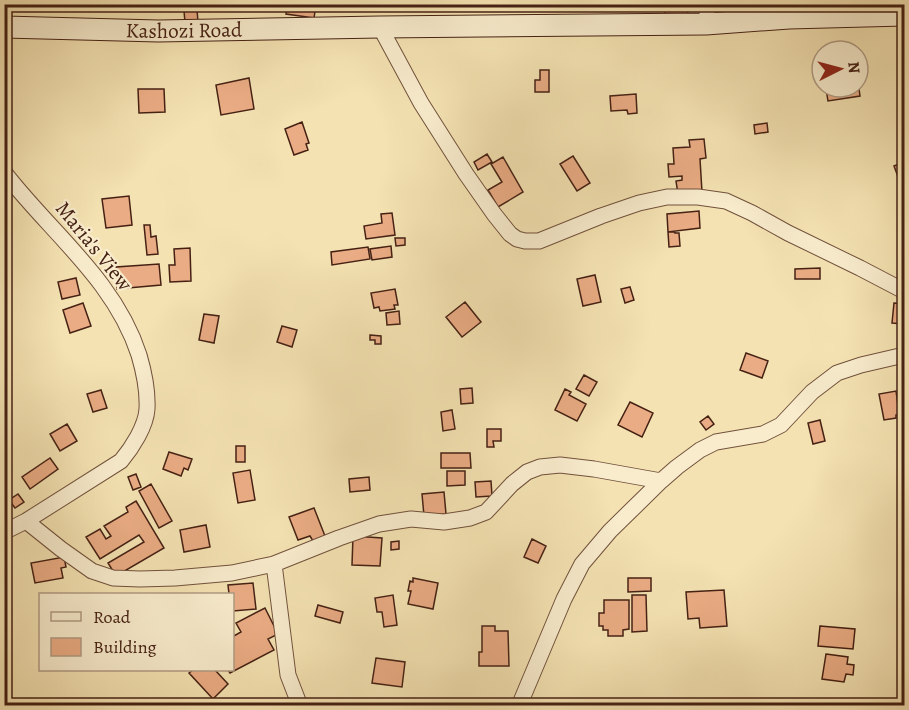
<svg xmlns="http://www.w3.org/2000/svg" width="909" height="710" font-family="Alegreya,serif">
<rect width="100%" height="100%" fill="#f4e2b2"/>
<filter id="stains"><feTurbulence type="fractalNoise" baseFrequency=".00333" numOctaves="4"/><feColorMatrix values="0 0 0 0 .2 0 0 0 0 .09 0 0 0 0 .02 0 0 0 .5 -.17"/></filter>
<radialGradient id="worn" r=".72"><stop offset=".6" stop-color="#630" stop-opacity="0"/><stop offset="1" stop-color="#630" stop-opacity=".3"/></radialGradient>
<path fill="#eaac84" stroke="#452114" stroke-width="1.5" d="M 18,4 L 33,4 L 34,9 L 19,11 Z
M 287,4 L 316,5 L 314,18 L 286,14 Z
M 664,4 L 687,4 L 688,16 L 666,25 Z
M 197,10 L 198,22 L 185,22 L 184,11 Z
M 540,70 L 549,70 L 549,92 L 535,92 L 535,80 L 540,80 Z
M 249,78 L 254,109 L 221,115 L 216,85 Z
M 858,81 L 860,96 L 828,101 L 826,89 L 858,87 Z
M 4,83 L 9,84 L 7,107 L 4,107 Z
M 138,89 L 164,89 L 165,112 L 139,113 Z
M 636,94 L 637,113 L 628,114 L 627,110 L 611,111 L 610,96 Z
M 302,122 L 309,143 L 306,144 L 308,150 L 294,155 L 285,129 Z
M 767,123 L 768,132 L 755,134 L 754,125 Z
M 704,139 L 706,158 L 700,159 L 702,192 L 678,194 L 676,181 L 682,180 L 682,176 L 669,177 L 668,164 L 674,164 L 673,148 L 690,147 L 689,140 Z
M 487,154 L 492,162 L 478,170 L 474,162 Z
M 573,156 L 590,183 L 577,191 L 560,164 Z
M 503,157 L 523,192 L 498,207 L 488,190 L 502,182 L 491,164 Z
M 904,162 L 904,193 L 894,166 Z
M 129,196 L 132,225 L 106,228 L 102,199 Z
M 699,211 L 700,228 L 668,232 L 667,214 Z
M 392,213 L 395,235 L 366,239 L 364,226 L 382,223 L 381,214 Z
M 144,225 L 150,225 L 151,237 L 156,236 L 158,254 L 147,255 Z
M 668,232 L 675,232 L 675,233 L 679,233 L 680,246 L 669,247 Z
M 395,238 L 405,238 L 405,245 L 396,246 Z
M 391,246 L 392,257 L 372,260 L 370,249 Z
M 368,247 L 370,259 L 332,265 L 331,252 Z
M 190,248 L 191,281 L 170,282 L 169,265 L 175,265 L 174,249 Z
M 159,264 L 161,285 L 117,289 L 116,267 Z
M 820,268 L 820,279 L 795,279 L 795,269 Z
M 595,275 L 601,302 L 583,306 L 577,279 Z
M 76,278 L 80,295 L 62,299 L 58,282 Z
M 630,287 L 634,300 L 625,303 L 621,289 Z
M 395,289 L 398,305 L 394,305 L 395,309 L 380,311 L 379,307 L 374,308 L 371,293 Z
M 465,302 L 481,322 L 462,337 L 446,317 Z
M 83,303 L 91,326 L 70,333 L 63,310 Z
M 894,303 L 904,304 L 903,324 L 892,323 Z
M 399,311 L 400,324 L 387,325 L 386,313 Z
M 204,314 L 219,316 L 214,343 L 199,340 Z
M 282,326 L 297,330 L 292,347 L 277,342 Z
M 370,335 L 381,336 L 381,344 L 375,344 L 375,340 L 370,340 Z
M 746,353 L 768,361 L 762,378 L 740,370 Z
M 584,375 L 597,382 L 589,396 L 576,389 Z
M 472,388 L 473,403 L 461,404 L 460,389 Z
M 565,389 L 571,392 L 569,395 L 586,404 L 577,421 L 555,410 Z
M 101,390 L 107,408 L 93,412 L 87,394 Z
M 896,391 L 898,405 L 902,404 L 904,422 L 900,423 L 899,415 L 896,415 L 896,418 L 884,420 L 879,394 Z
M 630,402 L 653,413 L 642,437 L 618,425 Z
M 452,410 L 455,429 L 443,431 L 441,412 Z
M 708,416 L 714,424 L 706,430 L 700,422 Z
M 820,420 L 825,441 L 813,444 L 808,423 Z
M 67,424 L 77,441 L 60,451 L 50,434 Z
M 487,429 L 501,429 L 501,441 L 493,441 L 494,447 L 487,447 Z
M 236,446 L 245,446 L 245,462 L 236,462 Z
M 169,452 L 192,459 L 188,470 L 184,468 L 181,476 L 163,469 Z
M 441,453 L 470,453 L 471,468 L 441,468 Z
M 50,458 L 58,469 L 30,489 L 22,477 Z
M 250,470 L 255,500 L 238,503 L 233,473 Z
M 447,471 L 465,471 L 465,485 L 447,486 Z
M 136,474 L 141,487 L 133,490 L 128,477 Z
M 369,477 L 370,490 L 350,492 L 349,479 Z
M 491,481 L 492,496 L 476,497 L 475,482 Z
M 151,484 L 172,521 L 159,528 L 139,491 Z
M 444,492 L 446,514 L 424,516 L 422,494 Z
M 18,494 L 24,502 L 15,508 L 9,500 Z
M 136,501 L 164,548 L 116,576 L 108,563 L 144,542 L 139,535 L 100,559 L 86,537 L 100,529 L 106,539 L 111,536 L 104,526 L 128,512 L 126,507 Z
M 314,508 L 325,536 L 313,541 L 310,536 L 298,540 L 289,517 Z
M 206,525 L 210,547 L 184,552 L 180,530 Z
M 353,536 L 382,538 L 380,566 L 352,565 Z
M 532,539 L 546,546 L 538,563 L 524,557 Z
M 399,541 L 399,549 L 391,550 L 391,542 Z
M 64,557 L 66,567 L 61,568 L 63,578 L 35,583 L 31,563 Z
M 413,578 L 438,583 L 433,609 L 408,604 L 411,591 L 408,591 L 410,581 L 413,582 Z
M 628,578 L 651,578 L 651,591 L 628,592 Z
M 253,583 L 256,609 L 233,611 L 232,594 L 229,594 L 228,585 Z
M 724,590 L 727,626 L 700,628 L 699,618 L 688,619 L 686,592 Z
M 393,595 L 397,625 L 384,627 L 382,612 L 377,612 L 375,598 Z
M 632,595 L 646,595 L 647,631 L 632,632 Z
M 904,595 L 904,615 L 899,613 Z
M 604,600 L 629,600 L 629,629 L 623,630 L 623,636 L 608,636 L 608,630 L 603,630 L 603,626 L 599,626 L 599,613 L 604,613 Z
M 318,605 L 343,612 L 340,623 L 315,616 Z
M 265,608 L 278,634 L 268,639 L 274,650 L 230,673 L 228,670 L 232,670 L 232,637 L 241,632 L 236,623 Z
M 482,626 L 495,626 L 495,631 L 508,631 L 509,666 L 479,666 L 479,652 L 482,652 Z
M 820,626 L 855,629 L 853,649 L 818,646 Z
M 826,654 L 848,657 L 847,664 L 854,665 L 853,675 L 846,674 L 844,682 L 822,679 Z
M 376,658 L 405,662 L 402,687 L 372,683 Z
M 193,670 L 215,670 L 228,684 L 213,699 L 189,673 Z"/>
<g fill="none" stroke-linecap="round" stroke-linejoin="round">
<g stroke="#71513c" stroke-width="17">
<path id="street" d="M 706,24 L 708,4
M 380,27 L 421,103 L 466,174 L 494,214 L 510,234 L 517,239 L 525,241 L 539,241 L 601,216 L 639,203 L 667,197 L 698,197 L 726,201 L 752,213 L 788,233 L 860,268 L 904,291
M 4,172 C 50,232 115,280 139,355 C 144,372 148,390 147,409 C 146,426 132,448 121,461 L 26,521 L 4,532
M 26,521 L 61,549 L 92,571 L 113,578 L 140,579 L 175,578 L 232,573 L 274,564 L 339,538 L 379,524 L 411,519 L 444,522 L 470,518 L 486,512 L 512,484 L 527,472 L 540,467 L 560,465 L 594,469 L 661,481
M 274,564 L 288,675 L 300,706
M 519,706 L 564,599 L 582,564 L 610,531 L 661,481 L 677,467 L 700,450 L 716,442 L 763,434 L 781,425 L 812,392 L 837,373 L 861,365 L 904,355"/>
</g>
<g stroke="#452114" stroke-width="23">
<g id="secondary">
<path id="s1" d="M 4,27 L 158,31 L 380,27 L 706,24 L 789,18 L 904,15"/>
</g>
</g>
<use href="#street" stroke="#f8eccd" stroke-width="15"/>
<use href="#secondary" stroke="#f8eccd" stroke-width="21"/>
</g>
<g text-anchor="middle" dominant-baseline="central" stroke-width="4.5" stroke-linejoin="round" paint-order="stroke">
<g font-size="21" fill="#452114" stroke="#f8eccd">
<text stroke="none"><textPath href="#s1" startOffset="180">Kashozi Road</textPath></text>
<text transform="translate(94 246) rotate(51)">Maria's View</text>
</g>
</g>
<rect width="909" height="710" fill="none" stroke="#f4e2b2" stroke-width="24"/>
<rect x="6" y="6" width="897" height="698" fill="none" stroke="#452114" stroke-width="3"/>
<rect x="12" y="12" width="885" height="686" fill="none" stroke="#452114" stroke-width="1.5"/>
<rect x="39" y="593" width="195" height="78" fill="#f8eccd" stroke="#b09b83" stroke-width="1.5"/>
<rect x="51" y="612" width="30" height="9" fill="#f8eccd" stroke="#b09b83" stroke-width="1.5"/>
<text x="93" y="623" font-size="18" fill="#452114">Road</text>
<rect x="51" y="638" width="30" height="18" fill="#eaac84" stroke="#b09b83" stroke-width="1.5"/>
<text x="93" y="653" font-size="18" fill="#452114">Building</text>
<g transform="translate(840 69) rotate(84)"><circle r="28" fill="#f8eccd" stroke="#b09b83" stroke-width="1.5"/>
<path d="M0-4.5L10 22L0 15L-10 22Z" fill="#8f2418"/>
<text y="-9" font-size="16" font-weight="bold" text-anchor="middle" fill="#452114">N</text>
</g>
<rect width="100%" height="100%" filter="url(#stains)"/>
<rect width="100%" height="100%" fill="url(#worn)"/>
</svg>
